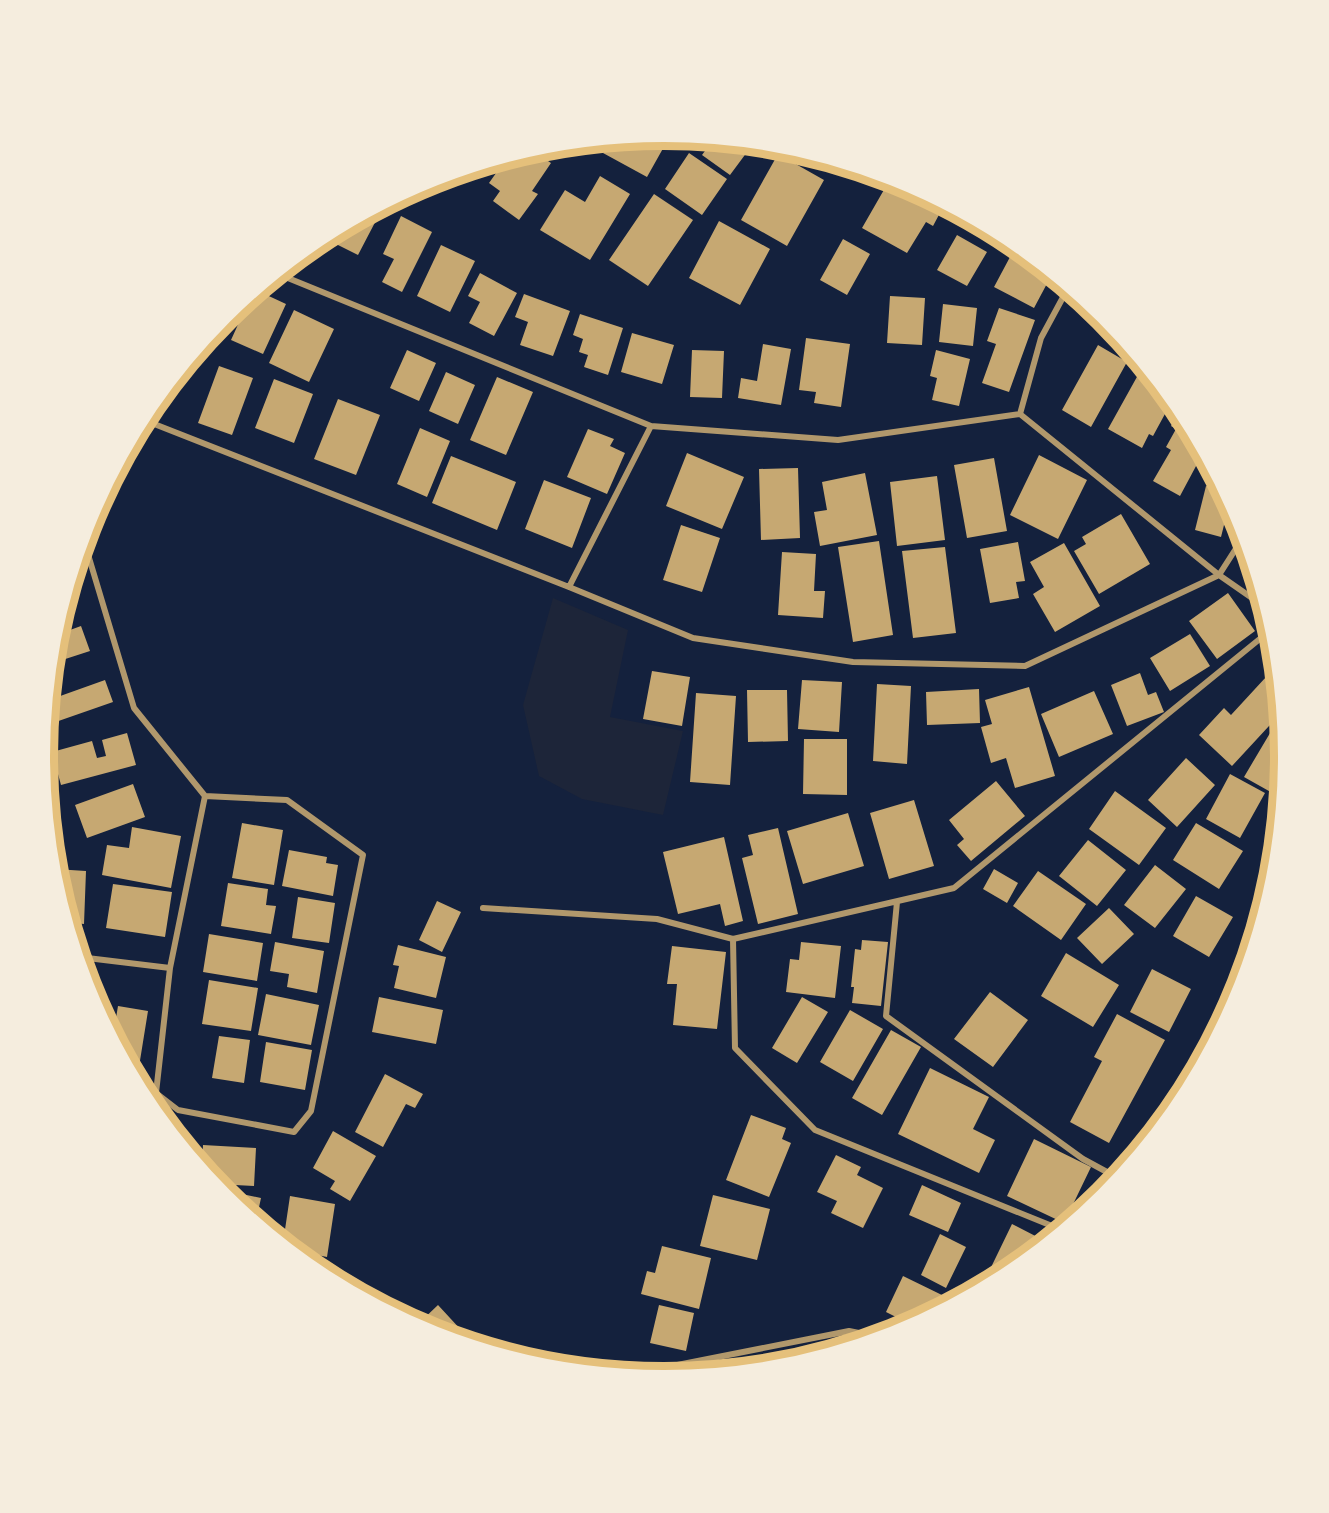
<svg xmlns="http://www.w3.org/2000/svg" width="1329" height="1513" font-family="'Golos Text',sans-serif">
<rect width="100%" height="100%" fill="#14213d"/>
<path fill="#1d2539" d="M 553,598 L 628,630 L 610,717 L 683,731 L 663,815 L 582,799 L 539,776 L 523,705 Z"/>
<path fill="#c6a872" d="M 665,136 L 670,136 L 647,177 L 603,153 L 611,141 Z
M 713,140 L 753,144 L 730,175 L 702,155 Z
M 533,151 L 551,163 L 532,191 L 538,194 L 519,220 L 493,201 L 500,191 L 489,183 L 506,159 Z
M 689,153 L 727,179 L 702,215 L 665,189 Z
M 778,154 L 824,180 L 787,246 L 741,220 Z
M 474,168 L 466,180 L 457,174 L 466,171 Z
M 600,176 L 630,194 L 590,260 L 540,230 L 565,190 L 585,202 Z
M 885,188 L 897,194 L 901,188 L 941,211 L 933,226 L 926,222 L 907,253 L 862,228 Z
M 654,194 L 693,220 L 648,286 L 609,260 Z
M 380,208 L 382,209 L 358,255 L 324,238 Z
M 401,216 L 432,232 L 402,292 L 382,282 L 394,259 L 383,254 Z
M 719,221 L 770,249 L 740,305 L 689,278 Z
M 957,235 L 987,252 L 967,286 L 937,270 Z
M 843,239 L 870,254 L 847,295 L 820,280 Z
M 441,245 L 475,261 L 450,312 L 417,296 Z
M 1010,257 L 1050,278 L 1034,308 L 994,287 Z
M 480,273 L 517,293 L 494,336 L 469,323 L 480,302 L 468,296 Z
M 258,291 L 286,304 L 263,354 L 231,340 L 251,296 Z
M 524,294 L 570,311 L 553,356 L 520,345 L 528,322 L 515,317 Z
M 890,296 L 925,298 L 922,345 L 887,343 Z
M 943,304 L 977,308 L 973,346 L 939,342 Z
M 999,308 L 1035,320 L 1009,392 L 982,383 L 996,344 L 987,341 Z
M 294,310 L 334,329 L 309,382 L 269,363 Z
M 580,314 L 623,328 L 608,375 L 584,367 L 588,355 L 579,352 L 583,339 L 573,335 Z
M 632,333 L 674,345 L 662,384 L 621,372 Z
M 806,338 L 850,344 L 841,407 L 814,403 L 816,392 L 799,390 Z
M 763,344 L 791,349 L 781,405 L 738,398 L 741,378 L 757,381 Z
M 1098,345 L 1127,362 L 1091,427 L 1062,410 Z
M 407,350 L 436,363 L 419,401 L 390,388 Z
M 692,350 L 724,351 L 722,398 L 690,397 Z
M 936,350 L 970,359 L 959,406 L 932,400 L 937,378 L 930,376 Z
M 219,366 L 253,378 L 232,435 L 198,423 Z
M 1143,366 L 1172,401 L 1153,436 L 1149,434 L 1142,448 L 1108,429 Z
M 446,372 L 475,385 L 458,424 L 429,411 Z
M 497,377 L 533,392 L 506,455 L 470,440 Z
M 274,379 L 313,394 L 294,443 L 255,428 Z
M 338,399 L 380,415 L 356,475 L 314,459 Z
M 1180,410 L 1203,453 L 1180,496 L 1153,481 L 1171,450 L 1166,447 L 1176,429 L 1171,426 Z
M 420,428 L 450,441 L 427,497 L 397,484 Z
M 588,429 L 614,439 L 610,446 L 625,453 L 607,494 L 567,477 Z
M 687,453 L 744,477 L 722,529 L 666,506 Z
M 1039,455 L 1087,480 L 1058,539 L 1010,515 Z
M 451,456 L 516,482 L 497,530 L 432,503 Z
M 994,458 L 1007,531 L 967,538 L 954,465 Z
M 798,468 L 800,538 L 761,540 L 759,469 Z
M 865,473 L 877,535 L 820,546 L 814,512 L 827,510 L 822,482 Z
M 1215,475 L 1235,512 L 1231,527 L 1224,525 L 1221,537 L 1195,530 L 1206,486 L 1211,487 Z
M 937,476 L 945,540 L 897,546 L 890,482 Z
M 544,480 L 591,498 L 572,548 L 525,529 Z
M 1121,514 L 1150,564 L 1099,594 L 1074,551 L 1086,544 L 1082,537 Z
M 681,525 L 720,538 L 702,592 L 663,580 Z
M 879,541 L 893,635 L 853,642 L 838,547 Z
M 1018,542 L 1025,581 L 1016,582 L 1019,598 L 990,603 L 980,549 Z
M 1064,543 L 1100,606 L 1055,632 L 1033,594 L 1044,587 L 1030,562 Z
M 945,547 L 956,633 L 913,638 L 902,551 Z
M 782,552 L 816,554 L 814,591 L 825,591 L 823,618 L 778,615 Z
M 1228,593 L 1255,631 L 1217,659 L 1189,621 Z
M 66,615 L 70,630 L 81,626 L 90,651 L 53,663 L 56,635 L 61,617 Z
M 1190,634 L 1210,666 L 1170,691 L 1150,658 Z
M 652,671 L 690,677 L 682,726 L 643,719 Z
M 1140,673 L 1148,695 L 1156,692 L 1164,712 L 1127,726 L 1111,685 Z
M 1266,677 L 1279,688 L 1281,713 L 1232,766 L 1199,735 L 1224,708 L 1231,715 Z
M 105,680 L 113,702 L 47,725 L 49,700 Z
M 802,680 L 842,682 L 839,732 L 798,729 Z
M 877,684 L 911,686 L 907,764 L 873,761 Z
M 1029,687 L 1055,776 L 1015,788 L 1006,758 L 991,763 L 981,727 L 992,724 L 985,700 Z
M 979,689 L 980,723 L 927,725 L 926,692 Z
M 747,690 L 787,690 L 788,741 L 748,742 Z
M 1094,691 L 1113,734 L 1059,757 L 1041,714 Z
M 696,693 L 736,696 L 730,785 L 690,782 Z
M 1273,728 L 1283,734 L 1286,756 L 1283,782 L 1276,795 L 1244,777 Z
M 127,733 L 136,765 L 61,785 L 52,752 L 92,741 L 97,758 L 106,756 L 102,740 Z
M 804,739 L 847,739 L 847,795 L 803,794 Z
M 1186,758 L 1215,785 L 1177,827 L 1148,800 Z
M 1230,774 L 1265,793 L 1240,838 L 1206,819 Z
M 996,781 L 1025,816 L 971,861 L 957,845 L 964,839 L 949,820 Z
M 133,784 L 145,817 L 87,838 L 75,805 Z
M 1115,791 L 1166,828 L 1139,865 L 1089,829 Z
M 914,800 L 934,866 L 889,879 L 870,813 Z
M 848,813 L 864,866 L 803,884 L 787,831 Z
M 242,823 L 283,830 L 274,885 L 232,878 Z
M 1196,823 L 1243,851 L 1219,889 L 1173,860 Z
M 132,827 L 181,836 L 171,888 L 102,875 L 107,845 L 129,848 Z
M 778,828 L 798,914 L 758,924 L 742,858 L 753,855 L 748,835 Z
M 724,837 L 743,921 L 725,926 L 720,904 L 678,914 L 663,852 Z
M 1088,840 L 1126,870 L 1097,906 L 1059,876 Z
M 289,850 L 327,857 L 326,863 L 338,865 L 333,896 L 282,886 Z
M 1155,865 L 1186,889 L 1155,928 L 1124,905 Z
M 55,869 L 86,871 L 84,924 L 75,923 L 74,938 Z
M 994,869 L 1018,883 L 1007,903 L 983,889 Z
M 1038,871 L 1086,904 L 1061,940 L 1013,906 Z
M 228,883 L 268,889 L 266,905 L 276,906 L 271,934 L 221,926 Z
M 113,884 L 172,892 L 165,937 L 106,928 Z
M 1196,896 L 1233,917 L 1209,957 L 1173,936 Z
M 298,897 L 335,903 L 329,943 L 292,938 Z
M 437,901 L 461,912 L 442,952 L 419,940 Z
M 1109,908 L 1134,934 L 1102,964 L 1077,938 Z
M 209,934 L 263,943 L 257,981 L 203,972 Z
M 862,940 L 888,942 L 881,1006 L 852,1003 L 854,987 L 851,987 L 855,949 L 861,950 Z
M 275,942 L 324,951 L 317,993 L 287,987 L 289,974 L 270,971 Z
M 801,942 L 841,946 L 835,998 L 786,992 L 790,959 L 799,960 Z
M 398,945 L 446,957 L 436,998 L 394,988 L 399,966 L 393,965 Z
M 672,946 L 726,952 L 717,1029 L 673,1025 L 677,984 L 667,984 Z
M 1066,953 L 1119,985 L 1093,1027 L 1041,996 Z
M 1152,969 L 1191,989 L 1169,1032 L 1130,1012 Z
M 209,980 L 258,988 L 251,1031 L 202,1024 Z
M 990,992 L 1028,1020 L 993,1067 L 954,1039 Z
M 266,994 L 319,1005 L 311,1045 L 258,1035 Z
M 379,997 L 443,1010 L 436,1044 L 372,1032 Z
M 802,997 L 828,1012 L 797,1063 L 772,1048 Z
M 118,1006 L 148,1011 L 138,1073 L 132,1072 L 113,1036 Z
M 850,1010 L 883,1029 L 853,1081 L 820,1062 Z
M 1117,1014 L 1165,1040 L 1109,1143 L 1070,1122 L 1102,1061 L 1094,1057 Z
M 891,1030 L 921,1047 L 882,1115 L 852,1098 Z
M 219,1036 L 250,1040 L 244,1083 L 212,1078 Z
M 266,1042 L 312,1050 L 305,1090 L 260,1082 Z
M 930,1068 L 989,1097 L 973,1129 L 995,1140 L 979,1173 L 898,1134 Z
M 385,1074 L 423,1094 L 415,1108 L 406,1104 L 383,1147 L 355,1132 Z
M 751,1115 L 786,1128 L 782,1139 L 791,1143 L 769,1197 L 726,1180 Z
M 333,1131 L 376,1156 L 350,1201 L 330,1189 L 335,1181 L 313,1168 Z
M 1034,1139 L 1091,1167 L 1064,1223 L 1007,1196 Z
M 203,1145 L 256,1148 L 254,1186 L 216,1184 L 202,1167 Z
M 836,1155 L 861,1167 L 857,1175 L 883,1188 L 863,1228 L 831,1213 L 837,1201 L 817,1192 Z
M 922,1185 L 961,1203 L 948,1232 L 909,1215 Z
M 223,1190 L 261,1198 L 256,1221 L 225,1195 Z
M 713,1195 L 770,1209 L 757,1260 L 700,1246 Z
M 290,1196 L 335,1204 L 327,1257 L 312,1254 L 309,1265 L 283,1243 Z
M 1012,1224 L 1047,1242 L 1009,1273 L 981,1288 Z
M 940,1234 L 966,1247 L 946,1288 L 921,1275 Z
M 662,1246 L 711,1258 L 699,1309 L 641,1294 L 647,1271 L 655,1273 Z
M 903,1276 L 944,1296 L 935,1313 L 921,1320 L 908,1314 L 904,1321 L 886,1312 Z
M 438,1305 L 462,1331 L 454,1339 L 427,1330 L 417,1325 Z
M 659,1305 L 694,1313 L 686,1351 L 650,1343 Z"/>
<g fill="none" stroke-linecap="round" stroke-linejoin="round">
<path stroke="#b1986c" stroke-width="6" d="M 278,274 L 651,426 L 569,587
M 144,420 L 569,587 L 693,638 L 853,662 L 1025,666 L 1219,575 L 1020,414
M 651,426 L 838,440 L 1020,414 L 1041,338 L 1068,288
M 1244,536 L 1219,575 L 1265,607
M 84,541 L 134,708 L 205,796 L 287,800 L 363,855 L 311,1111 L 294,1132 L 178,1110 L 156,1093 L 170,968 L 205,796
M 897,902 L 886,1016 L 1083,1159 L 1118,1178
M 483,908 L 657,919 L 733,939 L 954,888 L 1272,629
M 733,939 L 735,1048 L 815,1130 L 1062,1230
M 79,957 L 170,968
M 632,1374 L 849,1331 L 879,1337"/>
<path stroke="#b1986c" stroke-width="10" d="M 1168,1117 L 1239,993"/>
</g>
<path d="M0 0H1329V1513H0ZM54 756a610 610 0 1 1 1220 0a610 610 0 1 1-1220 0Z" fill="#f5edde" fill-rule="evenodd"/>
<path fill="none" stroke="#e5c07b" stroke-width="8" d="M54 756a610 610 0 1 1 1220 0a610 610 0 1 1-1220 0Z"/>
</svg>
